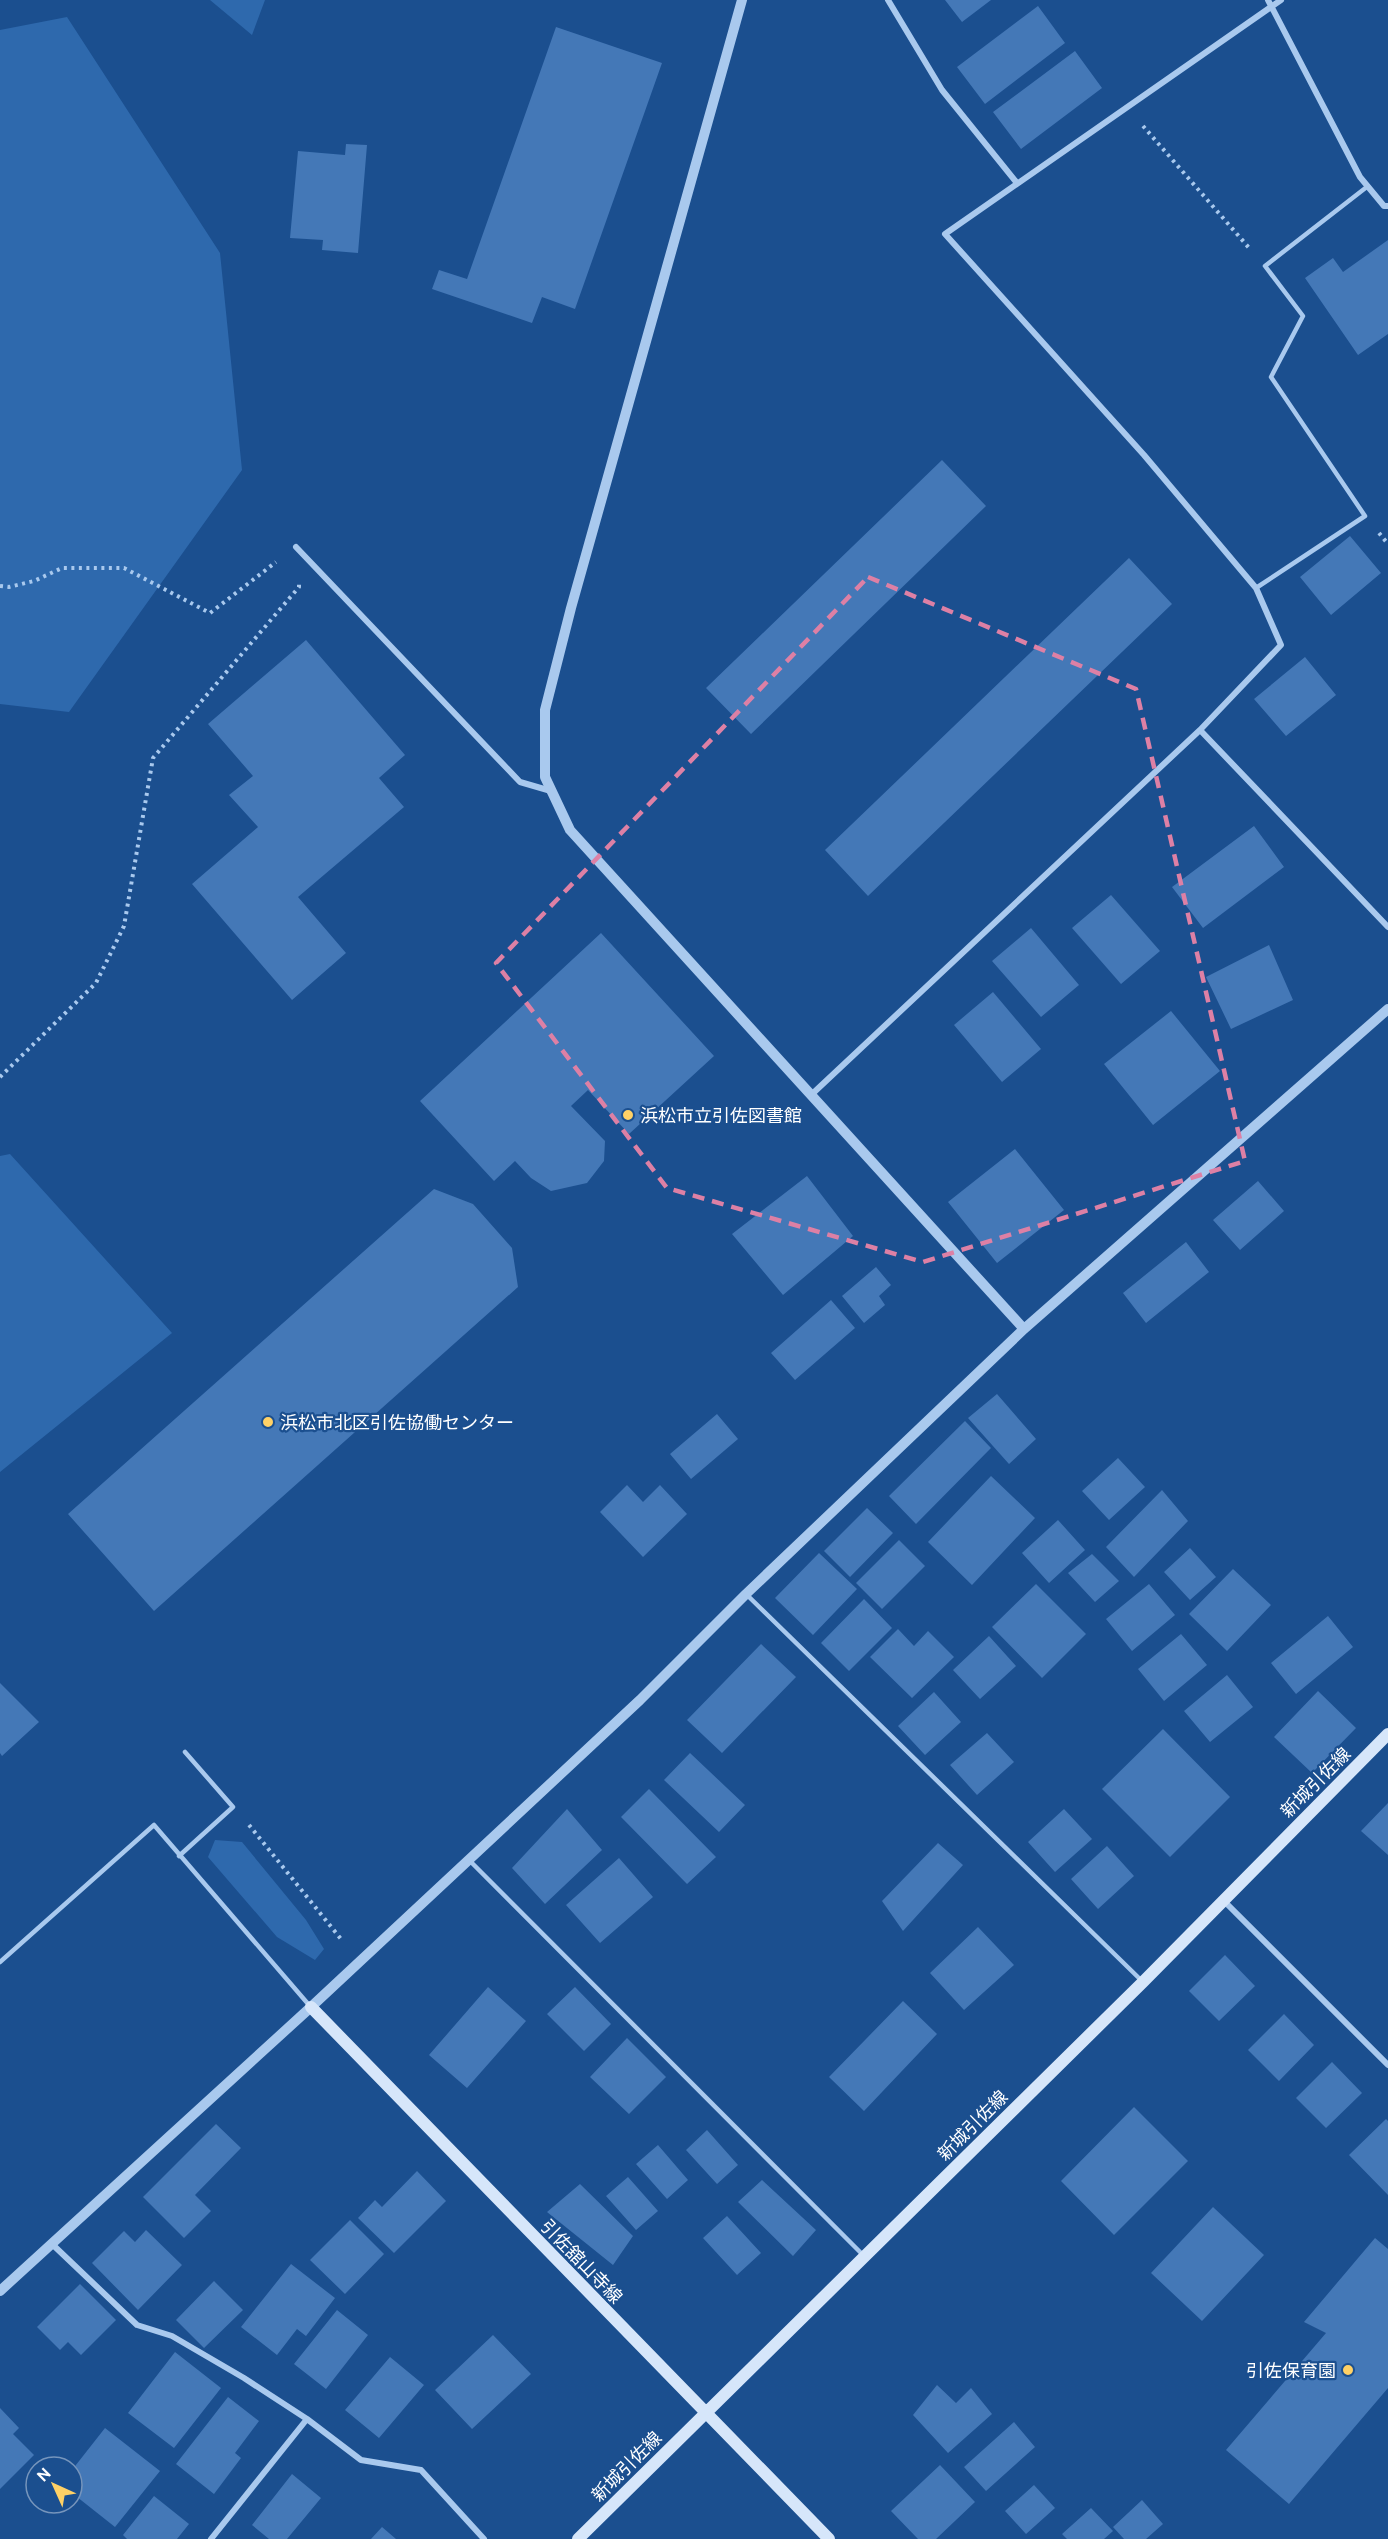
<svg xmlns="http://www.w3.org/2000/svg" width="1388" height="2539" font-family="Ubuntu,'Noto Sans JP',sans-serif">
<rect width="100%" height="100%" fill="#1b4f8f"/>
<path fill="#2e69ad" d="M 210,0 L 265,0 L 252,35 Z
M 67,17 L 220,253 L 242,470 L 69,712 L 0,704 L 0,30 Z
M 10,1154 L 172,1333 L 0,1472 L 0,1156 Z
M 215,1840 L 242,1842 L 306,1920 L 324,1949 L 315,1960 L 277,1937 L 208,1857 Z"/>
<path fill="#4478b7" d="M 945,0 L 991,0 L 962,22 Z
M 1038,6 L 1065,43 L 985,104 L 957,67 Z
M 556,27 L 662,63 L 575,309 L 542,297 L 532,323 L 432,289 L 439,270 L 467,279 Z
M 1075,51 L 1102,88 L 1021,149 L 993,112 Z
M 346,144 L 367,145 L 358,253 L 322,250 L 323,240 L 290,238 L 298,151 L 345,155 Z
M 1388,240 L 1388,334 L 1358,355 L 1305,278 L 1333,258 L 1343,272 Z
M 942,460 L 986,506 L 751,734 L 706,688 Z
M 1350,536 L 1381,573 L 1331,615 L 1300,577 Z
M 1129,558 L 1172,604 L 868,896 L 825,850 Z
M 306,640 L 405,755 L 379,778 L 404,807 L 298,897 L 346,953 L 292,1000 L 192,884 L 258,827 L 229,795 L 253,776 L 208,724 Z
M 1305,657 L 1336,695 L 1286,736 L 1254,699 Z
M 1254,826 L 1284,867 L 1203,928 L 1172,887 Z
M 1111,895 L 1160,951 L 1121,984 L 1072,928 Z
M 1031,928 L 1079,985 L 1041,1017 L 992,961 Z
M 601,933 L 714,1056 L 629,1134 L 588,1090 L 571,1106 L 605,1141 L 604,1161 L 587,1183 L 551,1191 L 531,1178 L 515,1161 L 494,1181 L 420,1101 Z
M 1269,945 L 1293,1000 L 1231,1029 L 1206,977 Z
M 993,992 L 1041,1049 L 1002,1082 L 954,1025 Z
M 1171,1011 L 1220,1071 L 1153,1125 L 1104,1064 Z
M 1015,1149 L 1064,1210 L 997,1263 L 948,1202 Z
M 807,1176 L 853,1236 L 783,1295 L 732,1234 Z
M 1258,1181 L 1284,1211 L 1240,1250 L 1213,1220 Z
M 434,1189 L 473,1204 L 512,1248 L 518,1287 L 154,1611 L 68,1514 Z
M 1186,1242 L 1209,1272 L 1146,1323 L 1123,1293 Z
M 876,1267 L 891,1285 L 879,1296 L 885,1305 L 864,1323 L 842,1296 Z
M 831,1300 L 855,1328 L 795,1380 L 771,1353 Z
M 997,1394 L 1036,1439 L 1009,1464 L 968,1418 Z
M 717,1414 L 738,1439 L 691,1479 L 670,1454 Z
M 965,1421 L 991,1448 L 916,1524 L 889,1496 Z
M 1118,1458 L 1145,1487 L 1109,1520 L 1082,1491 Z
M 991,1476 L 1035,1518 L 972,1585 L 928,1542 Z
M 627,1485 L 643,1502 L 660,1485 L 687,1514 L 643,1557 L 600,1512 Z
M 1162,1490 L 1188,1521 L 1134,1577 L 1106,1547 Z
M 867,1508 L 893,1533 L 850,1577 L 824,1551 Z
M 1058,1520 L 1085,1550 L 1049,1583 L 1022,1553 Z
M 899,1540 L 925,1566 L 882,1609 L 856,1583 Z
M 1190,1548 L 1216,1577 L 1190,1600 L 1164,1572 Z
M 819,1553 L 857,1589 L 813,1635 L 775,1598 Z
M 1092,1554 L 1119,1581 L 1095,1602 L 1068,1573 Z
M 1233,1569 L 1271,1605 L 1227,1651 L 1189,1614 Z
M 1036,1584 L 1086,1634 L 1042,1678 L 992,1627 Z
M 1149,1584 L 1175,1615 L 1132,1651 L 1106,1619 Z
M 864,1599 L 892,1628 L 849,1671 L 821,1643 Z
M 1328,1616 L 1353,1647 L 1296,1694 L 1271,1663 Z
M 898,1629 L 914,1646 L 928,1631 L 954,1657 L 912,1698 L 870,1657 Z
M 1181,1634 L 1207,1665 L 1164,1701 L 1138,1669 Z
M 989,1636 L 1016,1666 L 980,1699 L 953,1670 Z
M 761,1644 L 796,1677 L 722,1753 L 687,1720 Z
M 1227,1675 L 1253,1707 L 1210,1742 L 1184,1711 Z
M 0,1683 L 39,1722 L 2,1756 L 0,1753 Z
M 1318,1691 L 1356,1728 L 1312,1773 L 1274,1737 Z
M 934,1692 L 961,1722 L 925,1755 L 898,1726 Z
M 1163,1729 L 1230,1797 L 1170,1857 L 1102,1789 Z
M 987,1733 L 1014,1762 L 977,1795 L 950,1765 Z
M 690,1753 L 745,1805 L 719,1832 L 664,1780 Z
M 649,1789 L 716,1857 L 687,1884 L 621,1817 Z
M 1388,1803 L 1388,1855 L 1361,1831 Z
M 567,1809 L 602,1850 L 545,1904 L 512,1868 Z
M 1064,1809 L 1092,1839 L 1055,1872 L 1028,1842 Z
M 938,1843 L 963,1865 L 903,1931 L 882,1901 Z
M 1107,1846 L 1134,1876 L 1098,1909 L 1071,1879 Z
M 619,1858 L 653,1897 L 600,1943 L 566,1905 Z
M 978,1927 L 1014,1965 L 964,2010 L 930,1973 Z
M 1225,1955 L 1255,1986 L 1219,2021 L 1189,1991 Z
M 488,1987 L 526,2021 L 467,2088 L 429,2055 Z
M 575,1987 L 611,2024 L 584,2051 L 547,2014 Z
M 903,2001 L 937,2034 L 864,2111 L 829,2077 Z
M 1284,2014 L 1314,2045 L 1279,2081 L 1248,2050 Z
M 627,2038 L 666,2077 L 629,2114 L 590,2077 Z
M 1332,2062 L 1362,2093 L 1326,2128 L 1296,2098 Z
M 1134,2107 L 1188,2161 L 1114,2235 L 1061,2181 Z
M 1386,2119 L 1388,2121 L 1388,2195 L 1349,2155 Z
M 216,2124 L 241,2148 L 195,2195 L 211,2211 L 184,2238 L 143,2197 Z
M 707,2130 L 738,2165 L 717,2184 L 686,2150 Z
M 658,2145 L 688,2180 L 667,2199 L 636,2164 Z
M 417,2171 L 446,2201 L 394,2253 L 358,2218 L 375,2200 L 382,2207 Z
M 628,2177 L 658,2211 L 636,2230 L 606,2196 Z
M 762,2180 L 816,2230 L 793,2256 L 738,2202 Z
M 580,2184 L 633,2236 L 613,2265 L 547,2212 Z
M 1213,2207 L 1264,2255 L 1202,2321 L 1151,2273 Z
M 727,2216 L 761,2253 L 737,2275 L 703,2238 Z
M 350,2220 L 384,2254 L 345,2294 L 310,2260 Z
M 146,2230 L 182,2265 L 138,2310 L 92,2263 L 124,2231 L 135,2242 Z
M 1375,2238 L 1388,2249 L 1388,2388 L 1289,2504 L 1226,2450 L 1326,2333 L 1304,2322 Z
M 291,2264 L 335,2298 L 306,2336 L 297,2329 L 277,2355 L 241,2327 Z
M 214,2281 L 243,2310 L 204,2348 L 176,2320 Z
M 80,2284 L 116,2320 L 81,2355 L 68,2342 L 60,2350 L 37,2327 Z
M 337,2310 L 368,2335 L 326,2389 L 294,2364 Z
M 493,2335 L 531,2374 L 472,2429 L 435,2390 Z
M 175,2352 L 221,2388 L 174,2448 L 128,2413 Z
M 390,2357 L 424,2385 L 379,2438 L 345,2410 Z
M 937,2385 L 956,2403 L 971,2388 L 992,2414 L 948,2453 L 913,2415 Z
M 228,2397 L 259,2421 L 235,2453 L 241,2458 L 214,2494 L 176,2464 Z
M 0,2408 L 19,2428 L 13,2434 L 34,2455 L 0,2489 Z
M 1014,2422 L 1035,2447 L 986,2491 L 964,2467 Z
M 105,2428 L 160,2471 L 115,2527 L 72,2493 L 72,2470 Z
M 940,2465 L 975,2502 L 936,2539 L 918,2539 L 891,2511 Z
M 292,2474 L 321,2498 L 287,2539 L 269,2539 L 252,2525 Z
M 1034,2485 L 1055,2508 L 1026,2534 L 1005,2511 Z
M 154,2496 L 189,2524 L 177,2539 L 127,2539 L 123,2535 Z
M 1142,2500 L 1163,2524 L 1146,2539 L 1124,2539 L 1113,2527 Z
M 1091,2508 L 1113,2531 L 1104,2539 L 1067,2539 L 1062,2534 Z
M 382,2527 L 396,2539 L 371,2539 Z"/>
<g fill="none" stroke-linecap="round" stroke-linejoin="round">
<path stroke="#a9c9ee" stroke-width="4" stroke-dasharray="3 4.5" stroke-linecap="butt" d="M 1143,126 L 1250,249
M 1379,533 L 1388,544
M 0,586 L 9,587 L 34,581 L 62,568 L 124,568 L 210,613 L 276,562
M 0,1077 L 96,983 L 124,926 L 153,758 L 299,587 L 299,584
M 249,1825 L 341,1939"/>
<path stroke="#a9c9ee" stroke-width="4.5" d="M 1256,588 L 1365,516 L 1271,377 L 1303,316 L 1265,266 L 1368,186
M 746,1594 L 1143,1982
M 179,1856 L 233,1807 L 185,1752
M 469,1860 L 863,2255
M 0,1962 L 154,1825 L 309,2005"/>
<path stroke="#a9c9ee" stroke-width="6" d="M 888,0 L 942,90 L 1017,183
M 1268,0 L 1360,177 L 1384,206 L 1388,206
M 296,547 L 520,782 L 551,791
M 1200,730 L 1388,927
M 810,1096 L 1200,730 L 1281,645 L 1256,588 L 1144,455 L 945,234 L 1281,0
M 1223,1900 L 1388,2065
M 52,2244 L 137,2325 L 172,2336 L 244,2378 L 307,2419
M 211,2539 L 307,2419 L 361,2460 L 421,2470 L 484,2539"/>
<path stroke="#a9c9ee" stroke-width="10" d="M 742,0 L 571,608 L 545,710 L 545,777 L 570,830 L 1024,1329
M 0,2291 L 311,2007 L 640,1700 L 746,1594 L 1024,1329 L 1388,1009"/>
<path stroke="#d6e6fa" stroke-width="12" d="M 311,2007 L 829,2539
M 578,2539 L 1143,1982 L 1388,1734"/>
</g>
<path fill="none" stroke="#dd80a5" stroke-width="4.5" stroke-dasharray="12 8" stroke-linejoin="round" d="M 868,577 L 1136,689 L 1245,1161 L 923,1262 L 667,1188 L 496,963 Z"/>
<g fill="#ffd166" stroke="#1b4f8f" stroke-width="2">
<circle cx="628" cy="1115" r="6"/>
<circle cx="268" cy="1422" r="6"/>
<circle cx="1348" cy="2370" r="6"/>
</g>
<g text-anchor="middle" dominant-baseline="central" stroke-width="4.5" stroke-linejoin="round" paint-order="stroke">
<g font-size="18" fill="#fff" stroke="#1b4f8f" text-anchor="start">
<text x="640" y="1115">浜松市立引佐図書館</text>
<text x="280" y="1422">浜松市北区引佐協働センター</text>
<text x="1336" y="2370" text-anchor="end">引佐保育園</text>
</g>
<g font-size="18" fill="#fff" stroke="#1b4f8f">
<text transform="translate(1315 1782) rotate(-45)">新城引佐線</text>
<text transform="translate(972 2125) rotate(-45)">新城引佐線</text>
<text transform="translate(582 2261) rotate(46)">引佐舘山寺線</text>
<text transform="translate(626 2466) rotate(-45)">新城引佐線</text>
</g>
</g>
<g transform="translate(54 2485) rotate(315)"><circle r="28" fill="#1b4f8f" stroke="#7695bc" stroke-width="1.5"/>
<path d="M0-4.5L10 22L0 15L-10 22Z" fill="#ffd166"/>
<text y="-9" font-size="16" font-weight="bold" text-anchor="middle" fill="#ffffff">N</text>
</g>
</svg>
